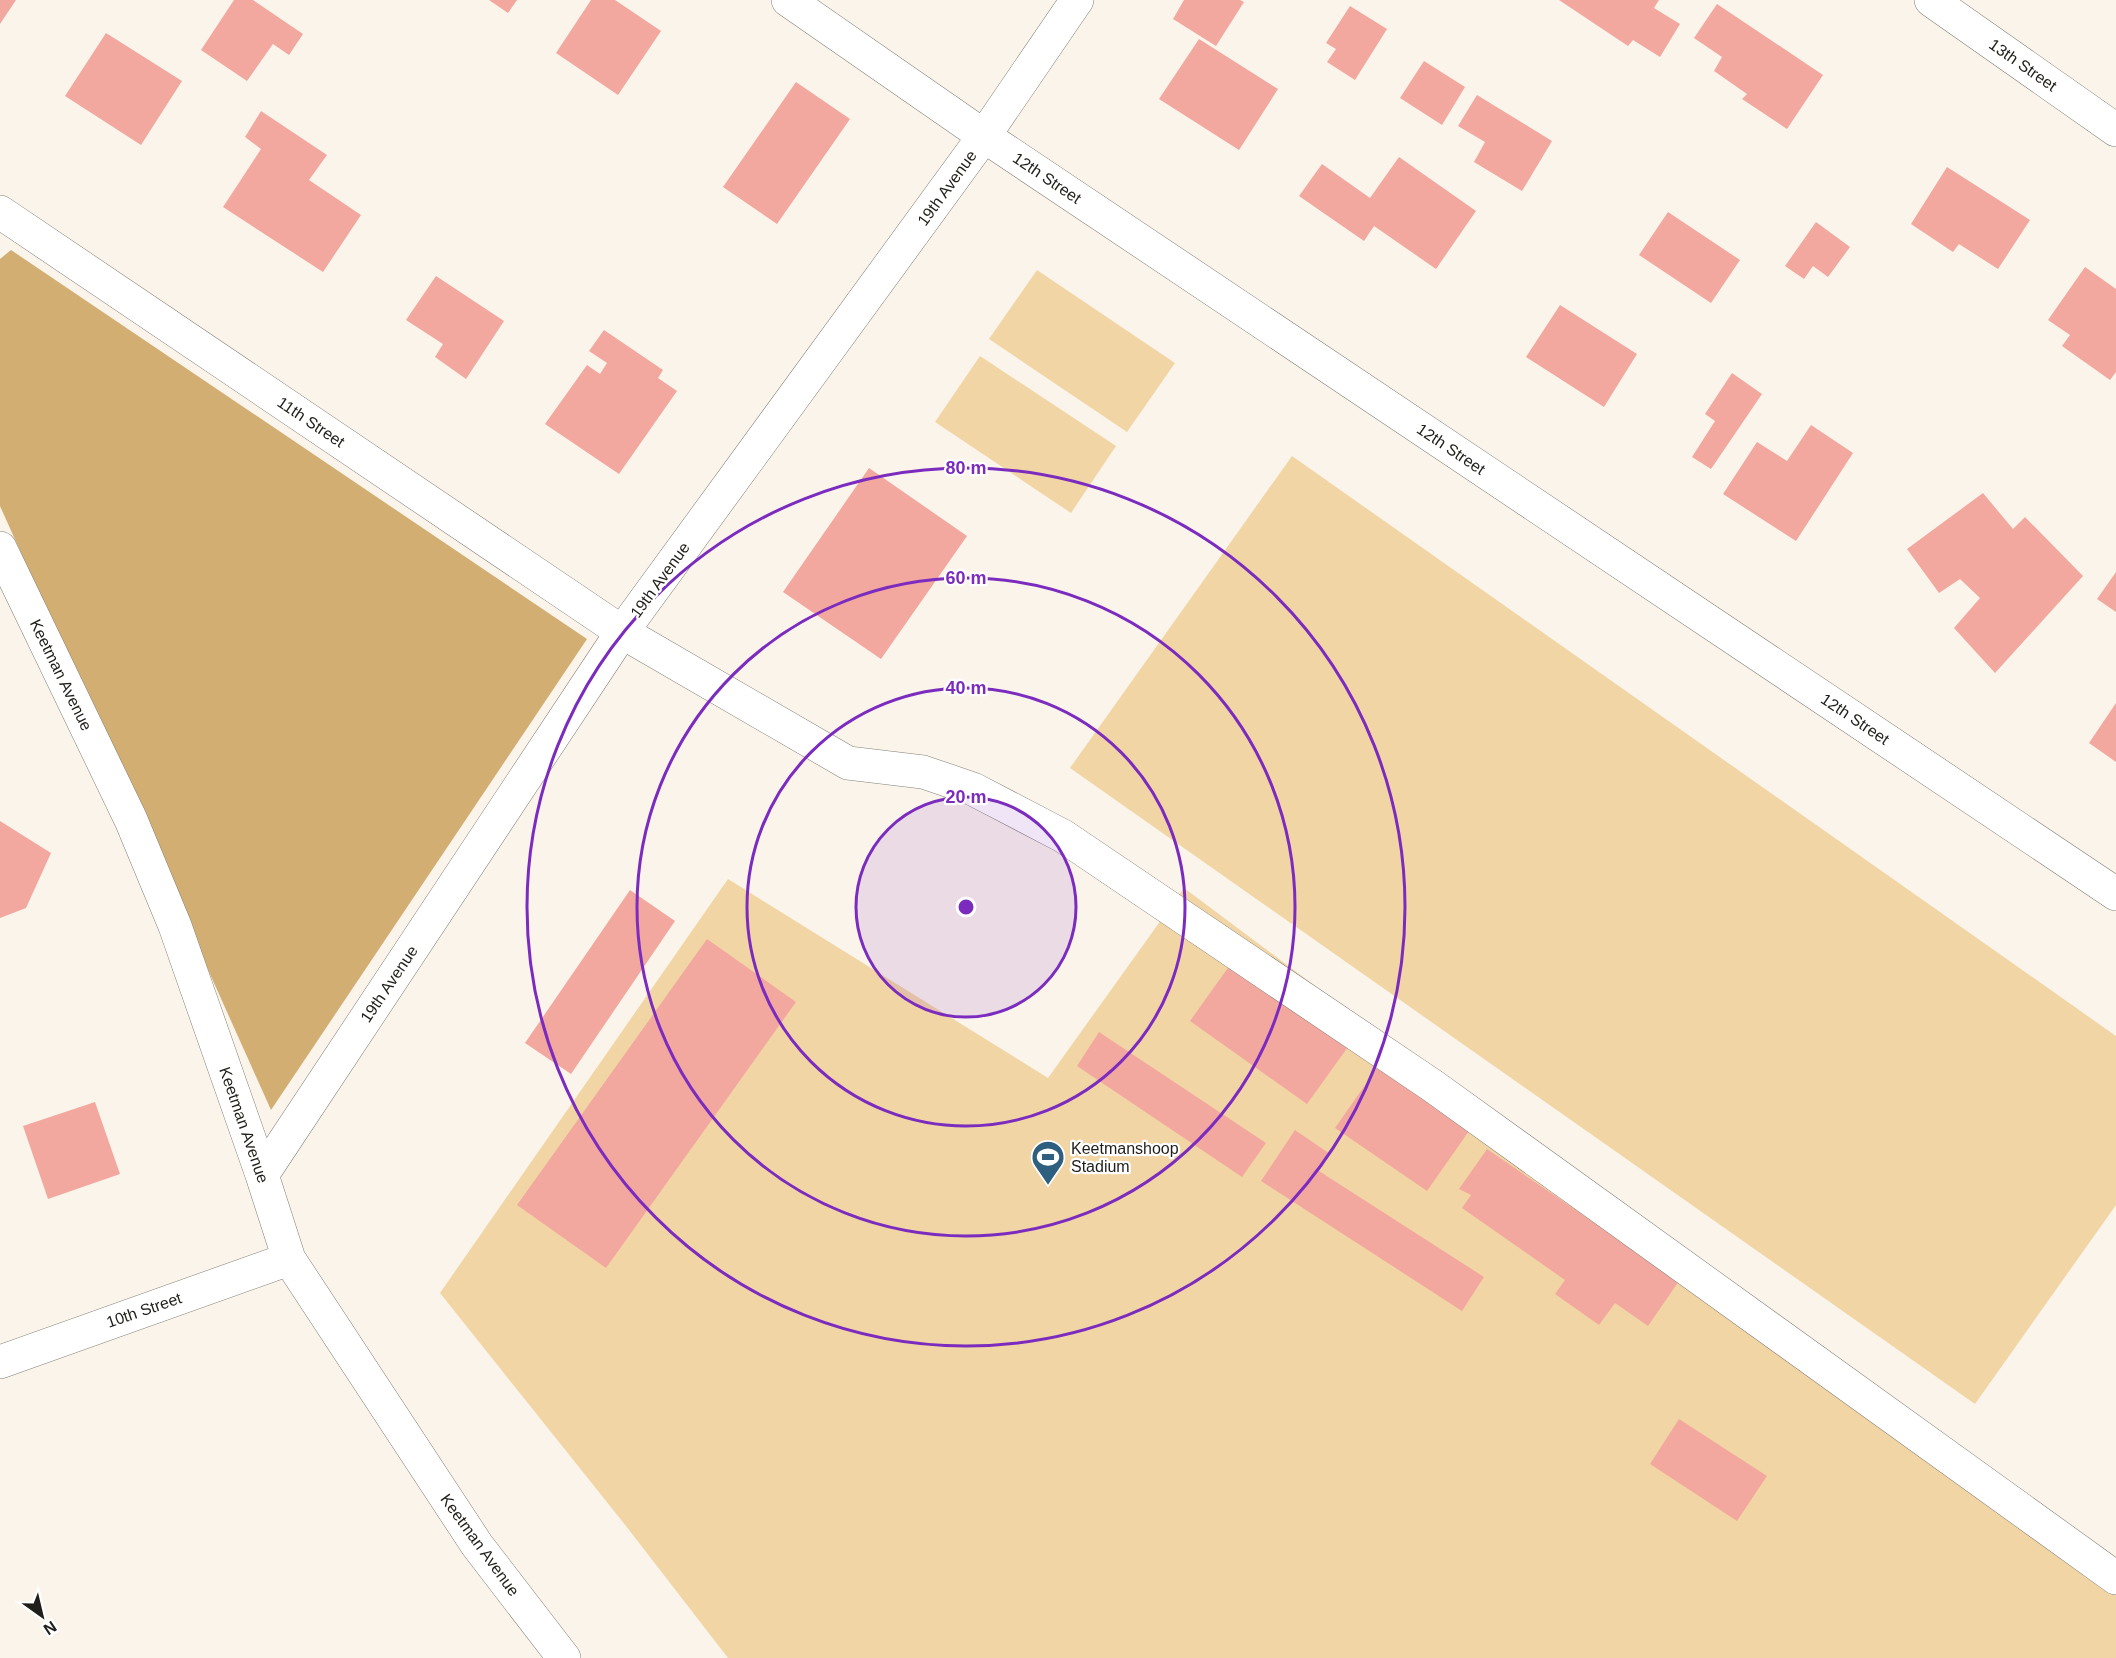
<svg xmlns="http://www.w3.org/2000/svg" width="2116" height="1658" font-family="Helvetica,sans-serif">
<rect width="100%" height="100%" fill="#faf4eb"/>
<path fill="#f2d5a5" d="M 1037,270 L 1175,363 L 1127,432 L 989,339 Z
M 980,356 L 1116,446 L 1071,513 L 935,422 Z
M 1292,456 L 2116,1036 L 2116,1205 L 1975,1404 L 1070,768 Z
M 728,879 L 1048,1078 L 1184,888 L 1836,1376 L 2116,1578 L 2116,1658 L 728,1658 L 626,1526 L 440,1293 Z"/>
<path fill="#d3ae72" d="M 11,250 L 587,639 L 271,1110 L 0,506 L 0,259 Z"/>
<path fill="#f2a89f" d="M 0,0 L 16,0 L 0,24 Z
M 234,0 L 253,0 L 303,34 L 289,55 L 273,44 L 247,81 L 201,50 Z
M 489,0 L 517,0 L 508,13 Z
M 591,0 L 615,0 L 661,31 L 618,95 L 556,53 Z
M 1184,0 L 1240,0 L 1244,2 L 1216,46 L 1173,19 Z
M 1559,0 L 1659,0 L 1654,8 L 1680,24 L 1660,57 L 1633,40 L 1628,46 Z
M 1717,4 L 1823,75 L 1787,129 L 1742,99 L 1747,94 L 1714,71 L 1722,57 L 1694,38 Z
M 1350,6 L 1387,29 L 1355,80 L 1327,62 L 1336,49 L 1326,43 Z
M 106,33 L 182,81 L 141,145 L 65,96 Z
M 1199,39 L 1278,89 L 1239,150 L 1159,99 Z
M 1424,61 L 1465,87 L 1442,125 L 1400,98 Z
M 796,82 L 850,119 L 777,224 L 723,187 Z
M 1477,95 L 1552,141 L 1522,191 L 1474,162 L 1485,142 L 1458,126 Z
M 261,111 L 327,155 L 309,180 L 361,215 L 323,272 L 223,207 L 261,149 L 245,137 Z
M 1399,157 L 1476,211 L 1436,269 L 1374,226 L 1364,241 L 1299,196 L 1322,164 L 1370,198 Z
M 1947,167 L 2030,220 L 1998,269 L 1959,244 L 1953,252 L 1911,224 Z
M 1668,212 L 1740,260 L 1711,303 L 1639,255 Z
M 1816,222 L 1850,247 L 1828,277 L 1813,266 L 1804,279 L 1785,266 Z
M 2085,267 L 2116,289 L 2116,372 L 2110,380 L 2062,346 L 2070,335 L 2048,320 Z
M 436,276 L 504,321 L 466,379 L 435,357 L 443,344 L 406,320 Z
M 1560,305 L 1637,354 L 1604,407 L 1526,357 Z
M 604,330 L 663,370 L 658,378 L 677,391 L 619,474 L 545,424 L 587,365 L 600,374 L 607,363 L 589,351 Z
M 1732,373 L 1762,394 L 1711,469 L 1692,457 L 1715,421 L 1705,414 Z
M 1811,425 L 1853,453 L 1796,541 L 1723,494 L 1757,442 L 1787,461 Z
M 869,468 L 967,536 L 881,659 L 783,592 Z
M 1983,493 L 2013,529 L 2025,517 L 2083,576 L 1995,673 L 1954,628 L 1980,598 L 1960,579 L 1939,593 L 1907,549 Z
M 2116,572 L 2116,612 L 2097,599 Z
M 2116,703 L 2116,762 L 2089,743 Z
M 0,821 L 51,853 L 26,908 L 0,918 Z
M 630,890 L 675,921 L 571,1074 L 525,1043 Z
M 707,939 L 796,1002 L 606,1268 L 517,1205 Z
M 1230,965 L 1348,1047 L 1307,1104 L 1190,1021 Z
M 1099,1032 L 1266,1143 L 1242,1177 L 1077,1066 Z
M 1377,1068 L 1469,1131 L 1427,1191 L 1335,1128 Z
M 95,1102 L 120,1174 L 48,1199 L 23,1126 Z
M 1295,1130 L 1330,1154 L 1319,1171 L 1484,1277 L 1462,1311 L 1261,1181 Z
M 1487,1149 L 1679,1281 L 1648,1326 L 1615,1303 L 1599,1325 L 1555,1294 L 1565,1280 L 1462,1208 L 1471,1195 L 1459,1189 Z
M 1679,1419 L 1767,1476 L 1737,1521 L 1650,1464 Z"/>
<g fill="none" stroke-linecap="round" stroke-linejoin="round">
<g stroke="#868178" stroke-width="34">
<path id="minor" d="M 788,0 L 984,136 L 2116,894
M 1931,0 L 2116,130
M 0,212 L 622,632 L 848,763 L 923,772 L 973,789 L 1063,836 L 1433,1086 L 2116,1578
M 0,548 L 131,820 L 175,926 L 262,1175 L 289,1259 L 477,1545 L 564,1658
M 262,1175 L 622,632 L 984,136 L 1077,0
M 0,1362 L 289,1259"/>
</g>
<use href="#minor" stroke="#fff" stroke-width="33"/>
</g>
<circle cx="966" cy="907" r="110" fill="#7b2cbf" fill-opacity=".12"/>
<g fill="none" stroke="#7b2cbf" stroke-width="3">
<circle cx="966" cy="907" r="110"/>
<circle cx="966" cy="907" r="219"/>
<circle cx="966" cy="907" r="329"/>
<circle cx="966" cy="907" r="439"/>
</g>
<defs>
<g id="stadium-pin" transform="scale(1.725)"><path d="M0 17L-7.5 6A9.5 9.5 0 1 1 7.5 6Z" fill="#2f5f7e" stroke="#fff"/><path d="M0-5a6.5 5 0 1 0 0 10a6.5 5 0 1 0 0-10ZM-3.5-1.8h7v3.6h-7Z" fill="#fff"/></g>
</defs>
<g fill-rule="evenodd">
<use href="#stadium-pin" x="1048" y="1157"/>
</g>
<g text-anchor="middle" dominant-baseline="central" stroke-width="4.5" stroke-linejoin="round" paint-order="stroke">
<g font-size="16" fill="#201e1a" stroke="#fff">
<text transform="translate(2023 65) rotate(35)">13th Street</text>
<text transform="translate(1047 178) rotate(34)">12th Street</text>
<text transform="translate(947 188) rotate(-54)">19th Avenue</text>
<text transform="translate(311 422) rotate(34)">11th Street</text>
<text transform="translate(1451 449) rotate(34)">12th Street</text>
<text transform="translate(660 580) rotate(-54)">19th Avenue</text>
<text transform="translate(61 675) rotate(64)">Keetman Avenue</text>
<text transform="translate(1855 719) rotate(34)">12th Street</text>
<text transform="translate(389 984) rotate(-56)">19th Avenue</text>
<text transform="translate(244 1125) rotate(71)">Keetman Avenue</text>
<text transform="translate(144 1310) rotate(-19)">10th Street</text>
<text transform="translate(480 1545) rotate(54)">Keetman Avenue</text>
</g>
<g font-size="16" fill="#201e1a" stroke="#fff" text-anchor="start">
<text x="1071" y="1148">Keetmanshoop<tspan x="1071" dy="18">Stadium</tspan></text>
</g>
</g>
<circle cx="966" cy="907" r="9" fill="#7b2cbf" stroke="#fff" stroke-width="3"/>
<g font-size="18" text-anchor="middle" font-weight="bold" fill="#7b2cbf" stroke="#fff" stroke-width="4.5" stroke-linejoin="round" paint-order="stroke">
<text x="966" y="474">80 m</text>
<text x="966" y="584">60 m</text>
<text x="966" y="694">40 m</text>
<text x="966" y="803">20 m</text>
</g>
<g transform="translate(42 1616) rotate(146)" stroke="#ffffff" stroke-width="4.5" paint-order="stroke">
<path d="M0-4.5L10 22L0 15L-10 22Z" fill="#201e1a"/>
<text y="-9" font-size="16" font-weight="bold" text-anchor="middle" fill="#201e1a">N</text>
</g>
</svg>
